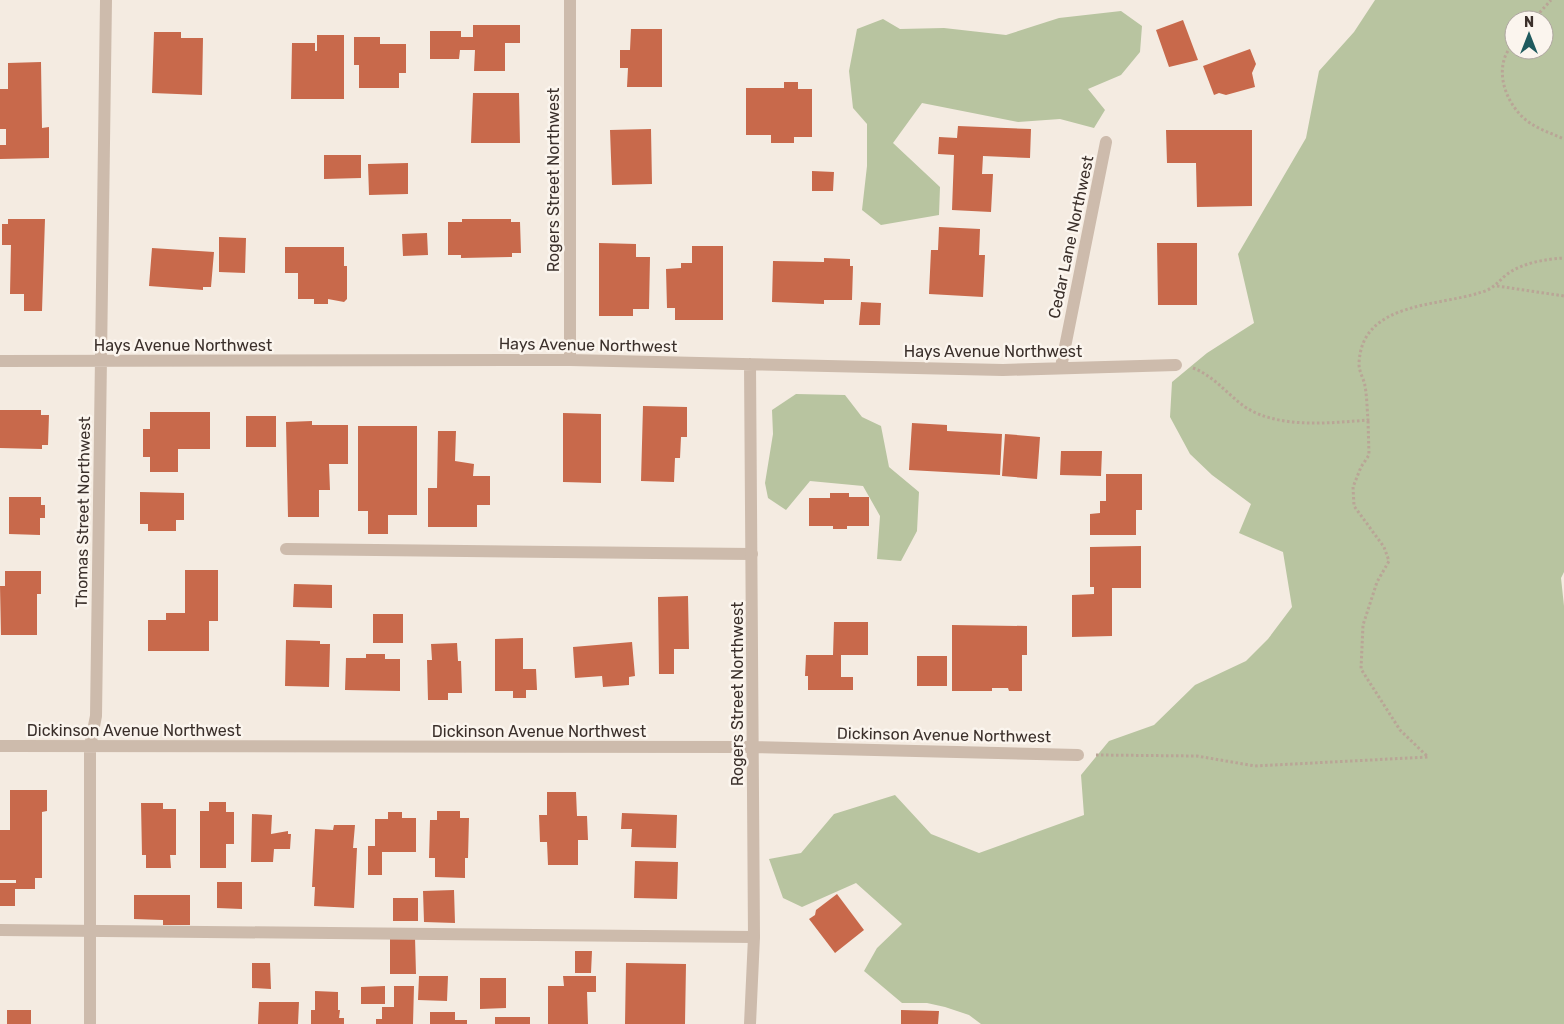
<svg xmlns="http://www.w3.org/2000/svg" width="1564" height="1024" font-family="Rubik,sans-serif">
<rect width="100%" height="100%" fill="#f4ebe1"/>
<path fill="#b8c4a0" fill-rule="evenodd" d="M 1375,0 L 1564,0 L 1564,572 L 1561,578 L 1564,606 L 1564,1024 L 981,1024 L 969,1015 L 945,1007 L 927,1003 L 902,1003 L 864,971 L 877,948 L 902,924 L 856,883 L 802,907 L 783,898 L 769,859 L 801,853 L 834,814 L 895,795 L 931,834 L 979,853 L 1084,815 L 1081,775 L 1109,741 L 1154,725 L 1195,685 L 1246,661 L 1268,639 L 1292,607 L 1283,552 L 1239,533 L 1251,504 L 1212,475 L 1190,454 L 1170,417 L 1172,382 L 1207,353 L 1254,323 L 1238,254 L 1306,138 L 1319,71 L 1354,32 ZM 1514,20 L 1544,20 L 1544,50 L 1514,50 Z
M 1121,11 L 1142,26 L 1140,52 L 1121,75 L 1088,89 L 1105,110 L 1094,128 L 1060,119 L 1018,122 L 922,103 L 893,143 L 940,187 L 939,215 L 881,225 L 862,210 L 867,166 L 867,124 L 853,108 L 849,71 L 857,29 L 883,19 L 900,29 L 944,28 L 1006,35 L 1059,18 Z
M 796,394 L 845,395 L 862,417 L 881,426 L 889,467 L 919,492 L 917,531 L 901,561 L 877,559 L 880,516 L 863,486 L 810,481 L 786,510 L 768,498 L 765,483 L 773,434 L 772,410 Z"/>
<path fill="#c8694b" d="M 1183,20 L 1198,60 L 1169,67 L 1156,30 Z
M 473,25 L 520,25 L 520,43 L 505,43 L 505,71 L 474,71 L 475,50 L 460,50 L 459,59 L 430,59 L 430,31 L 461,31 L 461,37 L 473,37 Z
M 631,29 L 662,29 L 662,87 L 627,87 L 628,68 L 620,68 L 620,50 L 630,50 Z
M 154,32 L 181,32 L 181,38 L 203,38 L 202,95 L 152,93 Z
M 317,35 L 344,35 L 344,99 L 291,99 L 292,43 L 315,43 L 315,51 L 317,51 Z
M 354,37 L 380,37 L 380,44 L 406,44 L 406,73 L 399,73 L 399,88 L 359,88 L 359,65 L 354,65 Z
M 1250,49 L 1256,64 L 1252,73 L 1255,87 L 1226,95 L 1219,93 L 1214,95 L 1203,66 Z
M 41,62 L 42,128 L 49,127 L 49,158 L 0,159 L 0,145 L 6,145 L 6,129 L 0,129 L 0,89 L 8,89 L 8,63 Z
M 784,82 L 798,82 L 798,89 L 812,89 L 812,137 L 794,137 L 794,143 L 771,143 L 771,135 L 746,135 L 746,88 L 784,88 Z
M 473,93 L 519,93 L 520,143 L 471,143 Z
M 958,126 L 1031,129 L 1030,158 L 983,156 L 982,174 L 993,174 L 991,212 L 952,210 L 954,155 L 938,154 L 939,137 L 957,138 Z
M 651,129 L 652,184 L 612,185 L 610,130 Z
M 1166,130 L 1252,130 L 1252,206 L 1197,207 L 1196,163 L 1167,163 Z
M 324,155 L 361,155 L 361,178 L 324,179 Z
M 408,163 L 408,194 L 369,195 L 368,164 Z
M 812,171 L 834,172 L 833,191 L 812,191 Z
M 8,219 L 45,219 L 42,311 L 24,311 L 24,294 L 10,294 L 11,245 L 2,245 L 2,224 L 8,224 Z
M 462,219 L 511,219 L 511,222 L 520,222 L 521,253 L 512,253 L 512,257 L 461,258 L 461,255 L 448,255 L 448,222 L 462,222 Z
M 939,227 L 980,229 L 979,255 L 985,255 L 983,297 L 929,294 L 931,250 L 938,250 Z
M 427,233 L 428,255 L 403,256 L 402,234 Z
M 219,237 L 246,238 L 245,273 L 219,272 Z
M 599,243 L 636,244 L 636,257 L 650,257 L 649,309 L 633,309 L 633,316 L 599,316 Z
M 1157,243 L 1197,243 L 1197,305 L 1158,305 Z
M 692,246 L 723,246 L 723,320 L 675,320 L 675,308 L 667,308 L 666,269 L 681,268 L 681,263 L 692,263 Z
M 285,247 L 344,247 L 344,266 L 347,266 L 347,299 L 344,302 L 328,299 L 328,304 L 314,304 L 314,299 L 298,299 L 298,273 L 285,273 Z
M 152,248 L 214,252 L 211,287 L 203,287 L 203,290 L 149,286 Z
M 824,258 L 850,259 L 850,266 L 853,266 L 852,300 L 824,300 L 824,304 L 772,302 L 773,261 L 824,262 Z
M 861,302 L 881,303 L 880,325 L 859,325 Z
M 643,406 L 687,407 L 687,437 L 681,437 L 680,458 L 675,458 L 674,482 L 641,481 Z
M 0,410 L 41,410 L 41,415 L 49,415 L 48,445 L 42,445 L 42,449 L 0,448 Z
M 150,412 L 210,412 L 210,449 L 178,449 L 178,472 L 150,472 L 150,457 L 143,457 L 143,429 L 150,429 Z
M 563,413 L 601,414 L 601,483 L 563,482 Z
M 246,416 L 276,416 L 276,447 L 246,447 Z
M 312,421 L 312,425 L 348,425 L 348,464 L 329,464 L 330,490 L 319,490 L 319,517 L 288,517 L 286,422 Z
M 912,423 L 947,425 L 947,431 L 1002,434 L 1000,475 L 909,470 Z
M 358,426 L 417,426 L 417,515 L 388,515 L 388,534 L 368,534 L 368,511 L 358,511 Z
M 438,431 L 456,431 L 455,461 L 474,464 L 473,476 L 490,476 L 490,505 L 477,505 L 477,527 L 428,527 L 428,488 L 437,488 Z
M 1005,434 L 1040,437 L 1037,479 L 1002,476 Z
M 1061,451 L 1102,451 L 1101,476 L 1060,475 Z
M 1106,474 L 1142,474 L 1142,510 L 1136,510 L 1136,535 L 1090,535 L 1090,514 L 1100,513 L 1100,501 L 1106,501 Z
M 140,492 L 184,493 L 184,520 L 176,520 L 176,531 L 148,531 L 148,524 L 140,524 Z
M 830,493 L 849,493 L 849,497 L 869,497 L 869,526 L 847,526 L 847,529 L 833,529 L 833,526 L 809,526 L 809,498 L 830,498 Z
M 9,497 L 41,497 L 41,505 L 45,505 L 45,518 L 40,518 L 40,535 L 9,534 Z
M 1141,546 L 1141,588 L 1112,588 L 1112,636 L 1072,637 L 1072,595 L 1094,594 L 1094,587 L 1090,587 L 1090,547 Z
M 185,570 L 218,570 L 218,621 L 209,621 L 209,651 L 148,651 L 148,620 L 166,620 L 166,613 L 185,613 Z
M 5,571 L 41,571 L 41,594 L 37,594 L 37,635 L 1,635 L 0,586 L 5,586 Z
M 294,584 L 332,585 L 332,608 L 293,607 Z
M 688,596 L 689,649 L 674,649 L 674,674 L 659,674 L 658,597 Z
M 373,614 L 403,614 L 403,643 L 373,643 Z
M 834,622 L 868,622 L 868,655 L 841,655 L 841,677 L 853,677 L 853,690 L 808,690 L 808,676 L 805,676 L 806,655 L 833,655 Z
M 952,625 L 1027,626 L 1027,655 L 1022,655 L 1022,691 L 1009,691 L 1008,688 L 992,688 L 992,691 L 952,691 Z
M 523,638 L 523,669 L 536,669 L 537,690 L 526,690 L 526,698 L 513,698 L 513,691 L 495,691 L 495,639 Z
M 286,640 L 320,641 L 320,644 L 330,644 L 329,687 L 285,686 Z
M 632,642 L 635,676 L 629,677 L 629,685 L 603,687 L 602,676 L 575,678 L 573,647 Z
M 457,643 L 458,661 L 461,661 L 462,693 L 448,693 L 448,700 L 428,700 L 427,660 L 432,660 L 431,644 Z
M 366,654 L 385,654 L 385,659 L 400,659 L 400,691 L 345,690 L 346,658 L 366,658 Z
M 917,656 L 947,656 L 947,686 L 917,686 Z
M 10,790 L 47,790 L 47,811 L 42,812 L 42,878 L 35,878 L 35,889 L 15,889 L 15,906 L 0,906 L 0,883 L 16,883 L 16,880 L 0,880 L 0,830 L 10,830 Z
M 547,792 L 576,792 L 577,816 L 587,816 L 588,840 L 578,840 L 578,865 L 548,865 L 547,842 L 540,842 L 539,815 L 547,815 Z
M 209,802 L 226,802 L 226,812 L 234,812 L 234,844 L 226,844 L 226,868 L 200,868 L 200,811 L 209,811 Z
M 141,803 L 163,803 L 163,809 L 176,809 L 176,855 L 170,855 L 171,868 L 146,868 L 146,855 L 142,855 Z
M 437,811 L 460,811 L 460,818 L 469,818 L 468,858 L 465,858 L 465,878 L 435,877 L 435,858 L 429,858 L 430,820 L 437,820 Z
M 388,812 L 402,812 L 402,818 L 416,818 L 416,852 L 382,852 L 382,875 L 368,875 L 368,846 L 375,846 L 375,819 L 388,819 Z
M 622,813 L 677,815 L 676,848 L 631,847 L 632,829 L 621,829 Z
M 252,814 L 272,815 L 271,834 L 288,831 L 288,834 L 291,834 L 290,849 L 274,849 L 273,862 L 251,862 Z
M 334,825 L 355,825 L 353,848 L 357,848 L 354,908 L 314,906 L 315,887 L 312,887 L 315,829 L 333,830 Z
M 635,861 L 678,862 L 677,899 L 634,898 Z
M 217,882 L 242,882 L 242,909 L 217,908 Z
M 454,890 L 455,923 L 424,922 L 423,891 Z
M 837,894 L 864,930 L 835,953 L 809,919 L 815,915 L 816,910 Z
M 134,895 L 190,895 L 190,925 L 163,925 L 163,920 L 134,919 Z
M 393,898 L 418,898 L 418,921 L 393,921 Z
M 415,937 L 416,974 L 390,974 L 390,938 Z
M 575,951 L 592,951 L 591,973 L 575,973 Z
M 252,963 L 270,963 L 271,989 L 252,988 Z
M 626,963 L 686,964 L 685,1024 L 625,1024 Z
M 419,976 L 448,976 L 447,1001 L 418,1000 Z
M 563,976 L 596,976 L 596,992 L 587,992 L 588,1024 L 548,1024 L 548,986 L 564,986 Z
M 480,978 L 506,978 L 506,1008 L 480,1009 Z
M 385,986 L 385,1004 L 361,1004 L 361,987 Z
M 394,986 L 414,986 L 413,1024 L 376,1024 L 376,1019 L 382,1019 L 382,1007 L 394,1007 Z
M 315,991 L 338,992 L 338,1010 L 340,1010 L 339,1018 L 344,1018 L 344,1024 L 311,1024 L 311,1010 L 315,1010 Z
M 259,1002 L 299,1002 L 298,1024 L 258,1024 Z
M 7,1010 L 31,1010 L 31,1024 L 7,1024 Z
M 901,1010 L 939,1011 L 938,1024 L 901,1024 Z
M 430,1012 L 455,1012 L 455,1020 L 467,1020 L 467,1024 L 430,1024 Z
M 495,1017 L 530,1017 L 530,1024 L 495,1024 Z"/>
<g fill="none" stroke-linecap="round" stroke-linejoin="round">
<path stroke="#b9a596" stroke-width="3" stroke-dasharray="2.5 2.5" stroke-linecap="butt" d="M 1533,20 L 1551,0
M 1514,43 C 1492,65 1504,102 1526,120 C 1537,129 1551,133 1564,139
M 1497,286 L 1564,296
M 1193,368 C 1214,376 1227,394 1245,407 C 1279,429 1330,423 1368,420 C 1367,409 1367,397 1365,386 C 1364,379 1359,372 1359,364 C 1361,301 1438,307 1482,292 C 1493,289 1498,282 1506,275 C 1521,263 1546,259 1564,258
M 1096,755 L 1197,756 L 1255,766 L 1428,757 L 1400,730 L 1361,669 L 1363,625 L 1377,582 L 1389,561 L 1384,547 L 1354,506 L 1353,487 L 1361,467 L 1369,455 L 1368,420"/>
<path stroke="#cdbbac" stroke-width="12" d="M 286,549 L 752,554
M 0,930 L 754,937"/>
<path stroke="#cdbbac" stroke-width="12" d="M 570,0 L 570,360
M 0,361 L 570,360 L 1003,370 L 1176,365
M 1061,367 L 1106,142
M 0,746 L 753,747 L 1078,755
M 90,1024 L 90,746 L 96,716 L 106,0
M 750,1024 L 754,937 L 750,364"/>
</g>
<g text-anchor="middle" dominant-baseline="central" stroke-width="5" stroke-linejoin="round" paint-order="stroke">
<g font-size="16" fill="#3b302b" stroke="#fbf5ee">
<text transform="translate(553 180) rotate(-90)">Rogers Street Northwest</text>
<text transform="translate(1071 237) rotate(-78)">Cedar Lane Northwest</text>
<text x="183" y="345">Hays Avenue Northwest</text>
<text transform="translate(588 345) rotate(1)">Hays Avenue Northwest</text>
<text x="993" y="351">Hays Avenue Northwest</text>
<text transform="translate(83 512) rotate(-89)">Thomas Street Northwest</text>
<text transform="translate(737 694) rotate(-90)">Rogers Street Northwest</text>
<text x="134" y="730">Dickinson Avenue Northwest</text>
<text x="539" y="731">Dickinson Avenue Northwest</text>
<text transform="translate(944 735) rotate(1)">Dickinson Avenue Northwest</text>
</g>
</g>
<g transform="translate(1529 35)"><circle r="24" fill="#fbf5ee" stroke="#aea6a0"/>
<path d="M0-4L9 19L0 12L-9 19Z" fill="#1f5a5e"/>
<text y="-8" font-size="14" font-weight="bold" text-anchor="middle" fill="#3b302b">N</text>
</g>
</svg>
